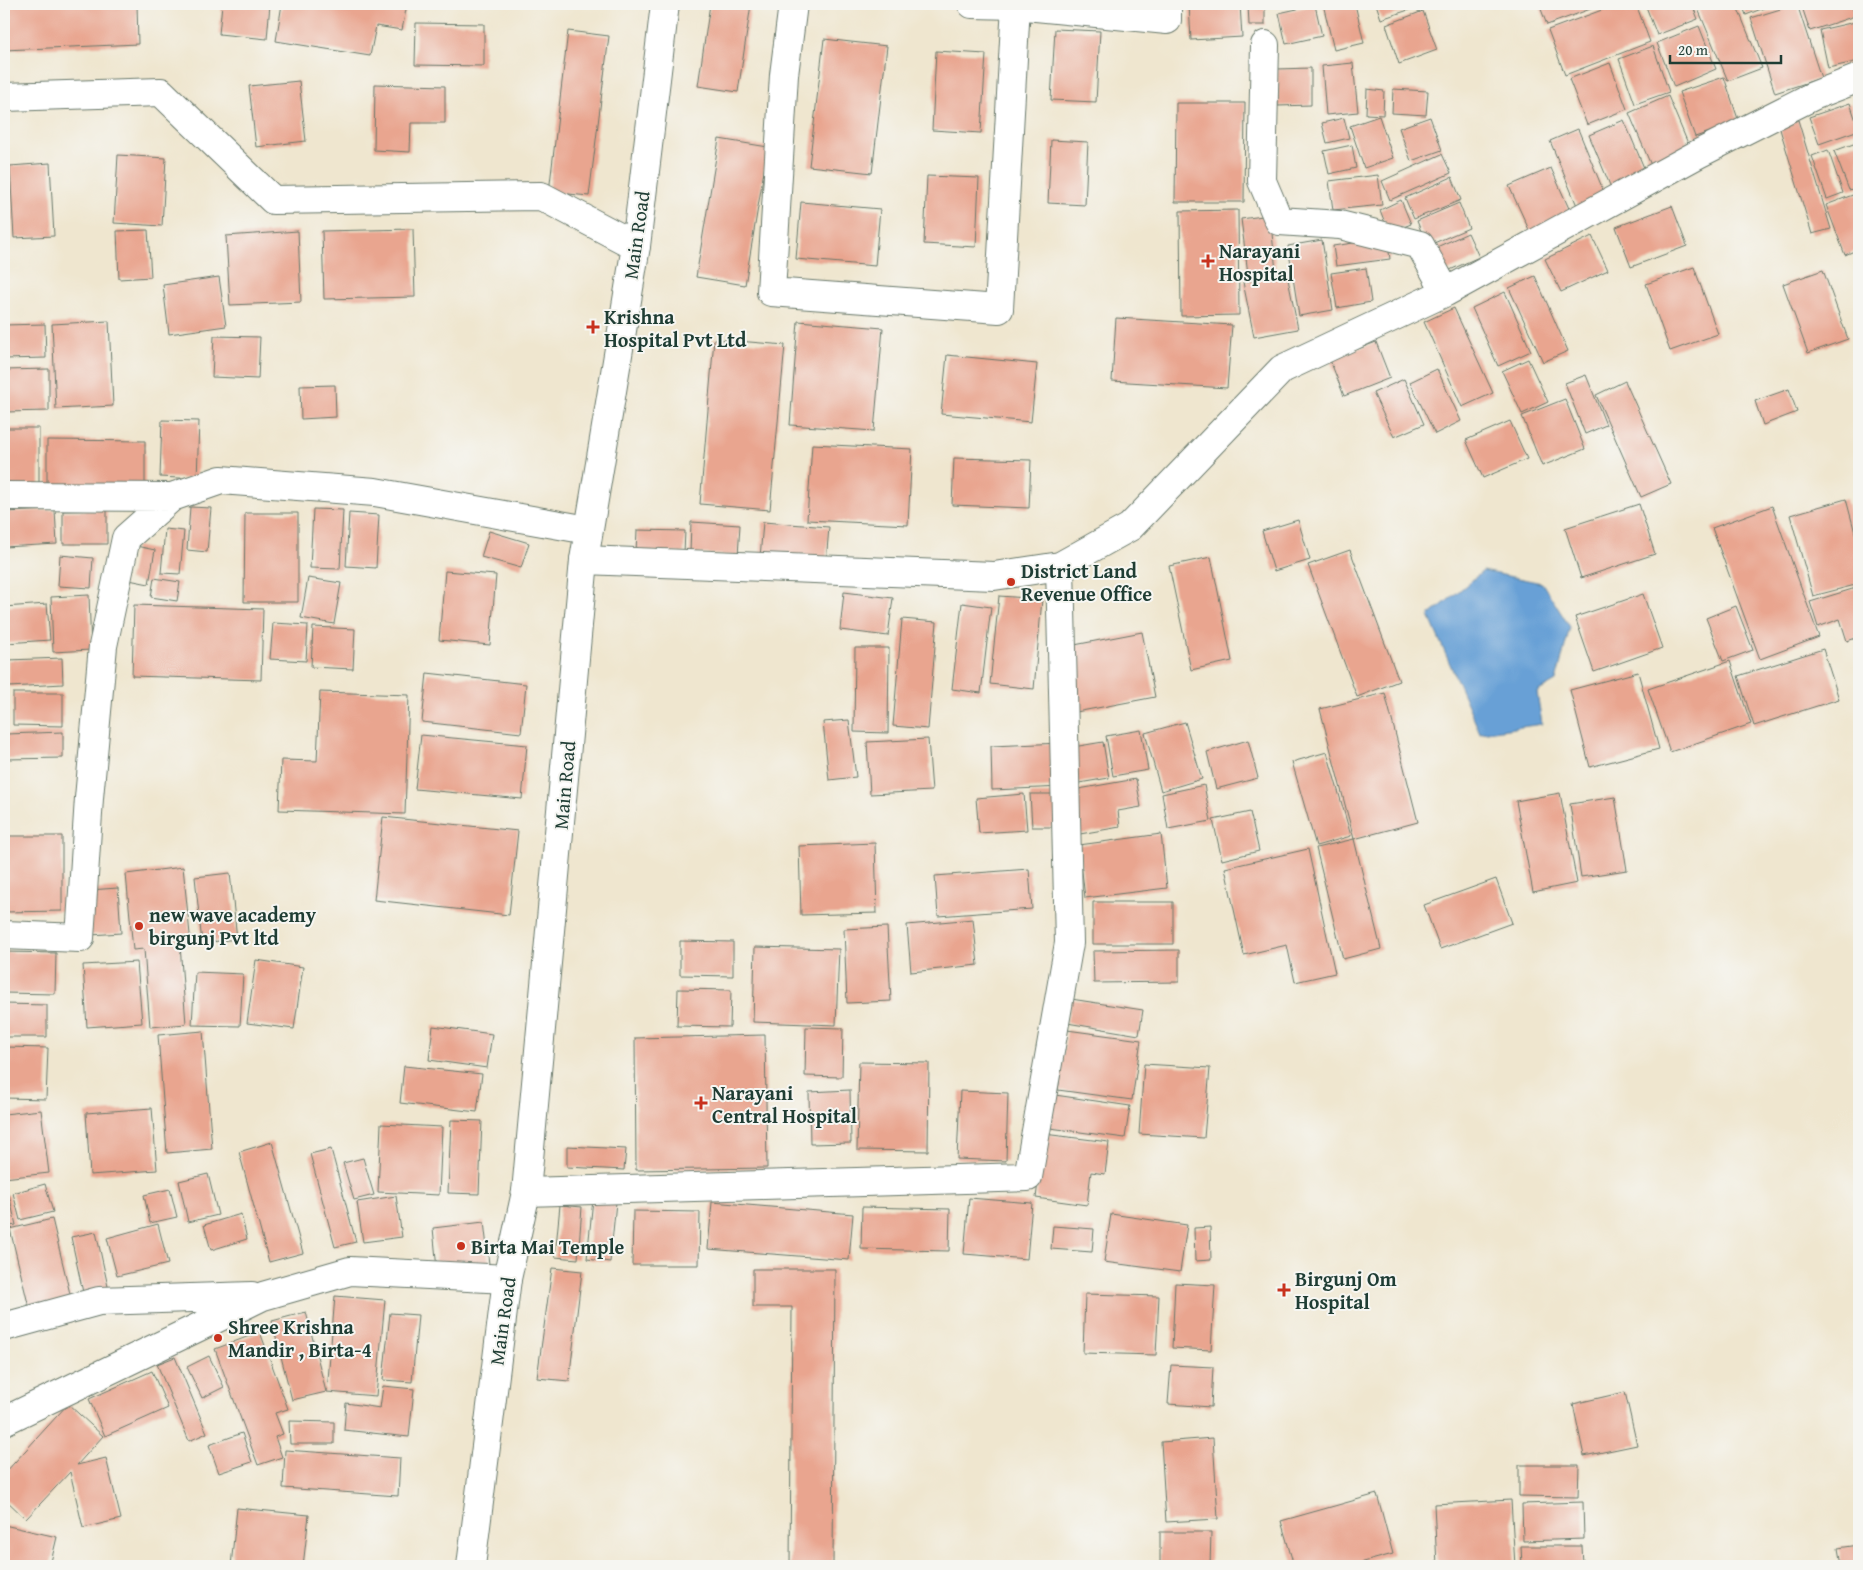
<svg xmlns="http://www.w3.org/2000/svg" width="1863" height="1570" font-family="'Gentium Book Plus',serif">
<rect width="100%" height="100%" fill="#f6f6f2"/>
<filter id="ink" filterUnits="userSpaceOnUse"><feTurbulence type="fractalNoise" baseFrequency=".02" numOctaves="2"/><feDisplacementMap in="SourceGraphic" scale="10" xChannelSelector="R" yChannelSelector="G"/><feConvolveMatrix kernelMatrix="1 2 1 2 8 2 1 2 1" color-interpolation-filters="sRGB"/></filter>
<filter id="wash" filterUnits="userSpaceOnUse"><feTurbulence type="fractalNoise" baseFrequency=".0096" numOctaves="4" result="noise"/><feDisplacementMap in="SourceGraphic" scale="20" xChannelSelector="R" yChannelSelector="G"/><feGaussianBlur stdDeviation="1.12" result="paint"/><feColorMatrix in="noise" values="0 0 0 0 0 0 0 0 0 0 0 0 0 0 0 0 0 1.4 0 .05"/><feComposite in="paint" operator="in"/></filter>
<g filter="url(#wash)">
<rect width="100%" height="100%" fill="#efe6cf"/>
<path fill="#67a0d6" stroke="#436e85" d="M 1483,571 L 1542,583 L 1570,627 L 1556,681 L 1537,692 L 1542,724 L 1480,733 L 1429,616 Z"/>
<g id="blocks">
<path fill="#e9a58f" d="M 4,4 L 137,4 L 138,44 L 4,50 Z
M 222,4 L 270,4 L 267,39 L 219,34 Z
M 282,4 L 407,4 L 402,30 L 376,26 L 370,56 L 276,41 Z
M 710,4 L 751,4 L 738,92 L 698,86 Z
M 1189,4 L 1240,4 L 1242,37 L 1191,40 Z
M 1248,4 L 1265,4 L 1265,25 L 1249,25 Z
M 1323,4 L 1355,4 L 1364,43 L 1334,50 Z
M 1376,4 L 1427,4 L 1381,19 Z
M 1539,4 L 1604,4 L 1547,25 Z
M 1618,4 L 1636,4 L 1650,42 L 1565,75 L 1548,30 Z
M 1645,4 L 1692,4 L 1698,19 L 1657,35 Z
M 1696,4 L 1736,4 L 1762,68 L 1728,81 Z
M 1742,4 L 1774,4 L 1746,15 Z
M 1797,4 L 1821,78 L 1775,93 L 1751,18 Z
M 1801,4 L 1851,4 L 1855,16 L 1810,31 Z
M 1315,5 L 1322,36 L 1286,44 L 1279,13 Z
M 1423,11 L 1437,50 L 1399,64 L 1386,25 Z
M 1855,22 L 1859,45 L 1859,61 L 1828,68 L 1820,30 Z
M 416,23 L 484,24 L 484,66 L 415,65 Z
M 1699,26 L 1716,69 L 1674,87 L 1657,43 Z
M 1055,29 L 1100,31 L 1096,102 L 1051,100 Z
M 568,31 L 609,36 L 589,196 L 549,192 Z
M 824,39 L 887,46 L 872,173 L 809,166 Z
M 1653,46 L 1669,92 L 1635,104 L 1619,59 Z
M 936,51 L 986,54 L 981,133 L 932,130 Z
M 1353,63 L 1358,112 L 1326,115 L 1322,66 Z
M 1610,63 L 1627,109 L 1587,125 L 1569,79 Z
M 1311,68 L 1311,105 L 1278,106 L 1277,69 Z
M 1724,77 L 1739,122 L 1695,137 L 1679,92 Z
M 299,81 L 306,141 L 256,147 L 249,86 Z
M 375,84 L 445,86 L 445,123 L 411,123 L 410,152 L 374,150 Z
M 1367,89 L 1384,91 L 1383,115 L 1366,114 Z
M 1393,89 L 1428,91 L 1426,115 L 1392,113 Z
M 1668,96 L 1692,153 L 1653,170 L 1629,113 Z
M 1176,103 L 1245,103 L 1244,202 L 1175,202 Z
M 1850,103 L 1859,130 L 1819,144 L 1809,117 Z
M 1379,116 L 1393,158 L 1364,168 L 1350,126 Z
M 1430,117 L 1442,150 L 1411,161 L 1399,128 Z
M 1344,118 L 1349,138 L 1327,143 L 1322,123 Z
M 1624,120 L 1647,175 L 1612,190 L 1589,135 Z
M 1798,120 L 1831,229 L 1812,234 L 1779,126 Z
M 1578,129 L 1606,197 L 1578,208 L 1550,141 Z
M 719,139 L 768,147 L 745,285 L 696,277 Z
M 1051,140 L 1088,142 L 1085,205 L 1048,203 Z
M 1859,142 L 1859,187 L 1849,190 L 1834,151 Z
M 1352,145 L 1356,168 L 1329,174 L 1324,151 Z
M 1828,150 L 1843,193 L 1827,199 L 1812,156 Z
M 1442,154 L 1451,173 L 1390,200 L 1382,181 Z
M 118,155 L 166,158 L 162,226 L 114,223 Z
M 50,163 L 54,236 L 14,238 L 10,166 Z
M 1551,168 L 1571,213 L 1530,232 L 1509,186 Z
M 1378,175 L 1382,205 L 1333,210 L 1329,181 Z
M 927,176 L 979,178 L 976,247 L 924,244 Z
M 1452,177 L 1461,200 L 1414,219 L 1405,198 Z
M 1858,193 L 1859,197 L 1859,249 L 1845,255 L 1826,205 Z
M 1401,200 L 1411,224 L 1389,233 L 1380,210 Z
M 801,202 L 880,209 L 875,266 L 796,259 Z
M 1459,203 L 1469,228 L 1427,246 L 1417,221 Z
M 1672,206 L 1687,246 L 1631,267 L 1616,227 Z
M 1238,210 L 1239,315 L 1181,316 L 1180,211 Z
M 1270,215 L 1276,271 L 1248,274 L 1241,219 Z
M 413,229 L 415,297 L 324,299 L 322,231 Z
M 148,230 L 151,277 L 119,279 L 117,231 Z
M 298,231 L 301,302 L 230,305 L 226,236 Z
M 1468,233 L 1479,257 L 1441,274 L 1430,250 Z
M 1592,236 L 1608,270 L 1561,292 L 1545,259 Z
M 1387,238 L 1390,259 L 1336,266 L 1333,246 Z
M 1322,240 L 1333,310 L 1299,316 L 1288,246 Z
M 1694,267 L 1718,334 L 1670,351 L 1646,284 Z
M 1366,268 L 1371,302 L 1337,308 L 1331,273 Z
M 1823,270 L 1848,339 L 1808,353 L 1783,284 Z
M 1287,274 L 1298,329 L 1254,337 L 1243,282 Z
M 1535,276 L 1568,351 L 1543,362 L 1509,288 Z
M 219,277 L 226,326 L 169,334 L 163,285 Z
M 1505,292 L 1531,351 L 1498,366 L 1472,308 Z
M 1454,308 L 1493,393 L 1462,407 L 1424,322 Z
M 1116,318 L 1232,325 L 1227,388 L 1112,381 Z
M 109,321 L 113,406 L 56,409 L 52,324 Z
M 798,321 L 883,328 L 874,431 L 790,425 Z
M 45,324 L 46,358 L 4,359 L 4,325 Z
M 214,336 L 260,337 L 258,379 L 212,377 Z
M 714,339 L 785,345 L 770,510 L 700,504 Z
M 1376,342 L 1390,378 L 1344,396 L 1330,360 Z
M 947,355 L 1037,364 L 1031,422 L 941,414 Z
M 1528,359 L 1548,402 L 1522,414 L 1502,371 Z
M 49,369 L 49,411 L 4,412 L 4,370 Z
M 1437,369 L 1461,421 L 1435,434 L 1410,382 Z
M 1586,375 L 1606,425 L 1585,434 L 1565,383 Z
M 1404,379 L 1424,424 L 1394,437 L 1373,393 Z
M 1625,381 L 1671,484 L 1641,497 L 1596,395 Z
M 335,385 L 336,417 L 301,419 L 300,386 Z
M 1789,389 L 1797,412 L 1763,425 L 1755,401 Z
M 1565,399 L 1585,449 L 1542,466 L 1522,416 Z
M 162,420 L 199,421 L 197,479 L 160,477 Z
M 1510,421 L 1527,459 L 1483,478 L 1466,440 Z
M 4,428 L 39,428 L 39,488 L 4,487 Z
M 47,440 L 145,441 L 145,487 L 47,486 Z
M 812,444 L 912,449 L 908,525 L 807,520 Z
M 954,458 L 1031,460 L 1029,508 L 952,505 Z
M 1859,488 L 1859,513 L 1853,490 Z
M 1846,499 L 1859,548 L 1859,584 L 1813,596 L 1790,515 Z
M 1639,504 L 1655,554 L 1581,578 L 1565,528 Z
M 1772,506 L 1819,637 L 1760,659 L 1712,528 Z
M 190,507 L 211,508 L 207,552 L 187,550 Z
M 313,509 L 343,510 L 340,569 L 310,568 Z
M 55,510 L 57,544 L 4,547 L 4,512 Z
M 107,510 L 107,544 L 63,544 L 63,511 Z
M 245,513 L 298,513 L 298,602 L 244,602 Z
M 349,513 L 379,515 L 376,568 L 346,566 Z
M 1298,520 L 1310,560 L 1274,571 L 1262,531 Z
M 691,522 L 740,525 L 738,556 L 690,553 Z
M 763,522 L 829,527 L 826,563 L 760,558 Z
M 165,529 L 184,531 L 180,574 L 161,573 Z
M 637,530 L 685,531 L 684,553 L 636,552 Z
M 489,531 L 529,543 L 521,568 L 481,557 Z
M 136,546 L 155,550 L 149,584 L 129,580 Z
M 1350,550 L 1399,681 L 1357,697 L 1308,565 Z
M 60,555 L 93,558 L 91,588 L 58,586 Z
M 1211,557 L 1232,661 L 1191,670 L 1169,566 Z
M 445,571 L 496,575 L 490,645 L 439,640 Z
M 154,578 L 180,582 L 177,601 L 151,597 Z
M 308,578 L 341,583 L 334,624 L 301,618 Z
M 1859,587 L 1859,637 L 1847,641 L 1840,619 L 1818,627 L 1810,602 Z
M 844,592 L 893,598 L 888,636 L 840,630 Z
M 1643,594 L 1662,648 L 1594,672 L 1575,617 Z
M 89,595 L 91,650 L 53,652 L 51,597 Z
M 999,596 L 1042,599 L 1034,689 L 990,684 Z
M 962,603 L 991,607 L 981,693 L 952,689 Z
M 47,604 L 50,640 L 6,643 L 4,607 Z
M 134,605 L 263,609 L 261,680 L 132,676 Z
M 1736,606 L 1753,650 L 1723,661 L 1706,618 Z
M 902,619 L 937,622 L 928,729 L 893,726 Z
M 273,623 L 308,625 L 306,661 L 270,659 Z
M 313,627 L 355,629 L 353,669 L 311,667 Z
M 1142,632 L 1155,697 L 1076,712 L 1064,647 Z
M 855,648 L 889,648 L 888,733 L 854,732 Z
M 1823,649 L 1839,699 L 1754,726 L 1738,676 Z
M 62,658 L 63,684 L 9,687 L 8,660 Z
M 1730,661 L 1751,724 L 1670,752 L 1648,689 Z
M 1638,672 L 1659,749 L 1590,767 L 1570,690 Z
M 427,673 L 526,684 L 521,733 L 422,722 Z
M 320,692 L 409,695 L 405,814 L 279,810 L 281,760 L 317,761 Z
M 13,693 L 63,693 L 63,726 L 13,725 Z
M 1385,693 L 1418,822 L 1354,839 L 1320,709 Z
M 849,720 L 856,777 L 829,780 L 823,722 Z
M 1185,722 L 1202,779 L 1161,791 L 1145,733 Z
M 1141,730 L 1148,770 L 1113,776 L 1106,736 Z
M 63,732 L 63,758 L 7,759 L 6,734 Z
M 421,735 L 527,745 L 522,799 L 415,789 Z
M 928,739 L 932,791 L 870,794 L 867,742 Z
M 1248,740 L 1258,778 L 1216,789 L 1207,752 Z
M 1103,742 L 1109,778 L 1073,784 L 1067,748 Z
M 1062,743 L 1063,787 L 992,790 L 991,746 Z
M 1327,752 L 1351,836 L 1316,846 L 1292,762 Z
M 1136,779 L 1141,807 L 1118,811 L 1120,827 L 1080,834 L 1073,790 Z
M 1204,785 L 1211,821 L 1168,829 L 1162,794 Z
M 1560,793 L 1577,883 L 1533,892 L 1516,801 Z
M 1024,794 L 1027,830 L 979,833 L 976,798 Z
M 1030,794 L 1061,794 L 1062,827 L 1032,827 Z
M 1615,797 L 1627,870 L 1581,877 L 1570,804 Z
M 1250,812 L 1259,851 L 1222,860 L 1213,820 Z
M 383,817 L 518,831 L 509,915 L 374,900 Z
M 1161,834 L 1167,888 L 1085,898 L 1079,845 Z
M 4,836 L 62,836 L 62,911 L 4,912 Z
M 1354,839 L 1381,949 L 1343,959 L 1316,848 Z
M 875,843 L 877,913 L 801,915 L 799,846 Z
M 1308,849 L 1335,973 L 1295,982 L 1287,945 L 1244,955 L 1225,868 Z
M 183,867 L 191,944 L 180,945 L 186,1024 L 150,1027 L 144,949 L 133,950 L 126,874 Z
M 1029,869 L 1032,909 L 938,916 L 935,876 Z
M 230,873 L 237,939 L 202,943 L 195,877 Z
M 1496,879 L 1512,923 L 1440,949 L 1424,905 Z
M 118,888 L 121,933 L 91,935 L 89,890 Z
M 1093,902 L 1173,902 L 1173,944 L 1093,944 Z
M 973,919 L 978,965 L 911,972 L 907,925 Z
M 887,927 L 891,1001 L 847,1003 L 844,929 Z
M 680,941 L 733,942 L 733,976 L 680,975 Z
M 755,947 L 839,949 L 836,1025 L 753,1022 Z
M 1179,950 L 1179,982 L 1094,983 L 1093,951 Z
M 4,952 L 56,953 L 55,994 L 4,993 Z
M 256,960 L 303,967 L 294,1029 L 247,1023 Z
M 137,962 L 142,1023 L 87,1027 L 83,965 Z
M 195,972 L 243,974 L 240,1026 L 192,1025 Z
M 678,989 L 731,990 L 730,1027 L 677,1026 Z
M 1071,999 L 1143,1010 L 1139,1035 L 1067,1023 Z
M 4,1004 L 47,1005 L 47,1037 L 4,1037 Z
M 433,1026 L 492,1034 L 487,1068 L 429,1060 Z
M 806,1027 L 843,1028 L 842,1077 L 805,1076 Z
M 1067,1030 L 1141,1040 L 1132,1100 L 1058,1090 Z
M 203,1031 L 212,1149 L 167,1153 L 158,1035 Z
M 765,1035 L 767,1168 L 636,1170 L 635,1038 Z
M 4,1047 L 48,1048 L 46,1099 L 4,1098 Z
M 859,1062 L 929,1063 L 928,1151 L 857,1150 Z
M 1144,1064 L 1210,1068 L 1204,1138 L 1139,1134 Z
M 404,1066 L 482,1074 L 477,1112 L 400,1103 Z
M 850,1090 L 851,1143 L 810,1144 L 809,1092 Z
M 960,1091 L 1008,1093 L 1006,1161 L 957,1159 Z
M 1055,1095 L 1130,1106 L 1125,1138 L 1050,1128 Z
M 152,1108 L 157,1170 L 90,1175 L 86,1113 Z
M 41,1110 L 49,1173 L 4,1178 L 4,1114 Z
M 451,1120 L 482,1121 L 479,1194 L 448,1193 Z
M 381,1124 L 442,1127 L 439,1195 L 378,1192 Z
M 1044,1134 L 1109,1142 L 1105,1174 L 1091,1172 L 1087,1205 L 1036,1198 Z
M 272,1142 L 303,1253 L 269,1262 L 239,1152 Z
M 567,1146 L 626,1149 L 624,1170 L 567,1167 Z
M 331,1149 L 356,1242 L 335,1247 L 310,1154 Z
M 363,1158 L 374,1195 L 354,1200 L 343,1163 Z
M 208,1174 L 218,1215 L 188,1222 L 179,1181 Z
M 45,1184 L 53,1212 L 20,1220 L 13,1193 Z
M 170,1189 L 177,1217 L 150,1223 L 144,1195 Z
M 9,1195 L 16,1225 L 4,1227 L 4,1196 Z
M 396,1196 L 402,1237 L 363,1242 L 357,1202 Z
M 969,1198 L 1032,1203 L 1027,1259 L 964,1254 Z
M 593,1199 L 616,1202 L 610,1262 L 587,1259 Z
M 712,1202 L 853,1214 L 849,1260 L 708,1249 Z
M 560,1205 L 582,1207 L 578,1259 L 555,1257 Z
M 862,1207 L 950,1209 L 949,1251 L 861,1249 Z
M 633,1211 L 700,1212 L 699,1265 L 632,1265 Z
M 241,1214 L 247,1239 L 211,1250 L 204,1225 Z
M 1111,1214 L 1187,1225 L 1180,1272 L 1104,1262 Z
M 52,1219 L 72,1302 L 30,1312 L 10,1229 Z
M 484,1222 L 489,1264 L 437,1269 L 433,1228 Z
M 158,1224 L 168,1264 L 117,1276 L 107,1238 Z
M 1053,1226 L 1094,1229 L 1092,1252 L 1051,1249 Z
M 1210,1227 L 1211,1260 L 1195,1261 L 1194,1228 Z
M 96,1232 L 109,1291 L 84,1297 L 71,1237 Z
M 552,1268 L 582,1271 L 569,1381 L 537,1378 Z
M 753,1269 L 835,1269 L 833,1566 L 790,1566 L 792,1307 L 753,1307 Z
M 1175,1283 L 1215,1285 L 1211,1350 L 1172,1348 Z
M 1085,1294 L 1159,1296 L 1156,1355 L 1083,1353 Z
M 335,1296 L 385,1300 L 376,1396 L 327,1392 Z
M 306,1312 L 326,1392 L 292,1400 L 272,1321 Z
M 390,1313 L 418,1315 L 412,1382 L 383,1380 Z
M 260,1332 L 288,1409 L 275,1413 L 283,1434 L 275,1437 L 282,1457 L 258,1465 L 215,1349 Z
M 209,1356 L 224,1387 L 202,1398 L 187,1367 Z
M 175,1357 L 207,1433 L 189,1441 L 157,1364 Z
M 1171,1365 L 1213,1367 L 1211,1407 L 1168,1404 Z
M 152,1371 L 168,1408 L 105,1436 L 89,1399 Z
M 383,1386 L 414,1389 L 409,1437 L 344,1430 L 346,1403 L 380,1408 Z
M 1625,1392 L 1637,1445 L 1584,1456 L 1573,1404 Z
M 68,1404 L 103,1436 L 77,1465 L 106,1458 L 121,1519 L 83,1528 L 70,1472 L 26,1519 L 4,1498 L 4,1474 Z
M 289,1421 L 334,1422 L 334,1444 L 290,1444 Z
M 242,1433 L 252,1462 L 219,1473 L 209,1445 Z
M 1213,1438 L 1218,1519 L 1166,1522 L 1161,1442 Z
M 285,1450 L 400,1458 L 398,1496 L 283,1488 Z
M 1519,1465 L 1579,1465 L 1578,1497 L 1519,1496 Z
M 1377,1494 L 1393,1554 L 1349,1566 L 1294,1566 L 1281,1521 Z
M 1511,1500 L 1515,1566 L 1437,1566 L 1434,1504 Z
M 1583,1502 L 1584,1539 L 1523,1541 L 1522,1504 Z
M 237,1508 L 309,1515 L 303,1566 L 231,1566 Z
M 4,1525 L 57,1537 L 50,1566 L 4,1566 Z
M 1160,1532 L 1211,1532 L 1210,1566 L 1160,1566 Z
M 1859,1545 L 1859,1566 L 1841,1566 L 1838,1548 Z
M 1521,1546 L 1582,1546 L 1583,1566 L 1522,1566 Z"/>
</g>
</g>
<g filter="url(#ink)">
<use href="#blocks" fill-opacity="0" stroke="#68786a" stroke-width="1"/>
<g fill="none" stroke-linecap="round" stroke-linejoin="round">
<g stroke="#68786a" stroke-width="30">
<path id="minor" d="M 793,4 L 784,75 L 771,292 L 999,309 L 1016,5
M 972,4 L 1016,5 L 1167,20 L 1167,4
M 1265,45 L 1262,181 L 1279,221 L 1340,225 L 1420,245 L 1446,292
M 4,97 L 161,92 L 273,200 L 541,196 L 636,246
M 4,496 L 172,497
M 584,560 L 994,576 L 1060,566 L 1130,527 L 1282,369 L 1446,292 L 1698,154 L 1813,96 L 1859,78
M 4,935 L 80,938 L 89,798 L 103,646 L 126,538 L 172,497 L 221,480 L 375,492 L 588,530
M 526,1192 L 1028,1177 L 1069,943 L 1060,566
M 4,1327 L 99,1301 L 252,1296
M 4,1421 L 263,1296 L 350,1271 L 507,1279"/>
</g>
<g stroke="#68786a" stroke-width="30">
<path id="major" d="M 471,1566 L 507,1279 L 526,1192 L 584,560 L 636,246 L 665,4"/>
</g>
<use href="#minor" stroke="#fff" stroke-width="28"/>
<use href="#major" stroke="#fff" stroke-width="28"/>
</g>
</g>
<g fill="#c8321e" stroke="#f6f6f2" stroke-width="2">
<path d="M1205.5 253.5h5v5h5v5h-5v5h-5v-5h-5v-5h5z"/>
<path d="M590.5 319.5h5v5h5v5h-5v5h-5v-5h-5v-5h5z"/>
<circle cx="1011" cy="582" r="5"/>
<circle cx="139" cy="926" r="5"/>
<path d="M698.5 1095.5h5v5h5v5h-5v5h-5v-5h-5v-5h5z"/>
<circle cx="461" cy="1246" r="5"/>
<path d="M1281.5 1282.5h5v5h5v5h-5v5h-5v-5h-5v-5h5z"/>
<circle cx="218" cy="1338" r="5"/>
</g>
<g text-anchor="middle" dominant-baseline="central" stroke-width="4" stroke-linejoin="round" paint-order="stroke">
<g font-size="20" fill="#1f3d34" stroke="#f6f6f2">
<text transform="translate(636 235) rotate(-82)">Main Road</text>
<text transform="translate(564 785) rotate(-85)">Main Road</text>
<text transform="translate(502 1321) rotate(-82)">Main Road</text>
</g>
<g font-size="20" font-weight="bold" fill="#1f3d34" stroke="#f6f6f2" text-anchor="start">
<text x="1219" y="250">Narayani<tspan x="1219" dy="23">Hospital</tspan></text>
<text x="604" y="316">Krishna<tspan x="604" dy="23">Hospital Pvt Ltd</tspan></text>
<text x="1021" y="570">District Land<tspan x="1021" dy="23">Revenue Office</tspan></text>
<text x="149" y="914">new wave academy<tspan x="149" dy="23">birgunj Pvt ltd</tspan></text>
<text x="712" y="1092">Narayani<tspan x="712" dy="23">Central Hospital</tspan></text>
<text x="471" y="1246">Birta Mai Temple</text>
<text x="1295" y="1278">Birgunj Om<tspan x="1295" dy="23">Hospital</tspan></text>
<text x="228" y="1326">Shree Krishna<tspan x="228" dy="23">Mandir , Birta-4</tspan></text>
</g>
</g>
<rect width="1863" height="1570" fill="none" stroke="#f6f6f2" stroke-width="20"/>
<path d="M1670 55v8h111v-8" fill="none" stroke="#1f3d34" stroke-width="2.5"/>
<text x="1678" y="55" font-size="15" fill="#1f3d34" stroke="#f6f6f2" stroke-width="4" paint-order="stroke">20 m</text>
</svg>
